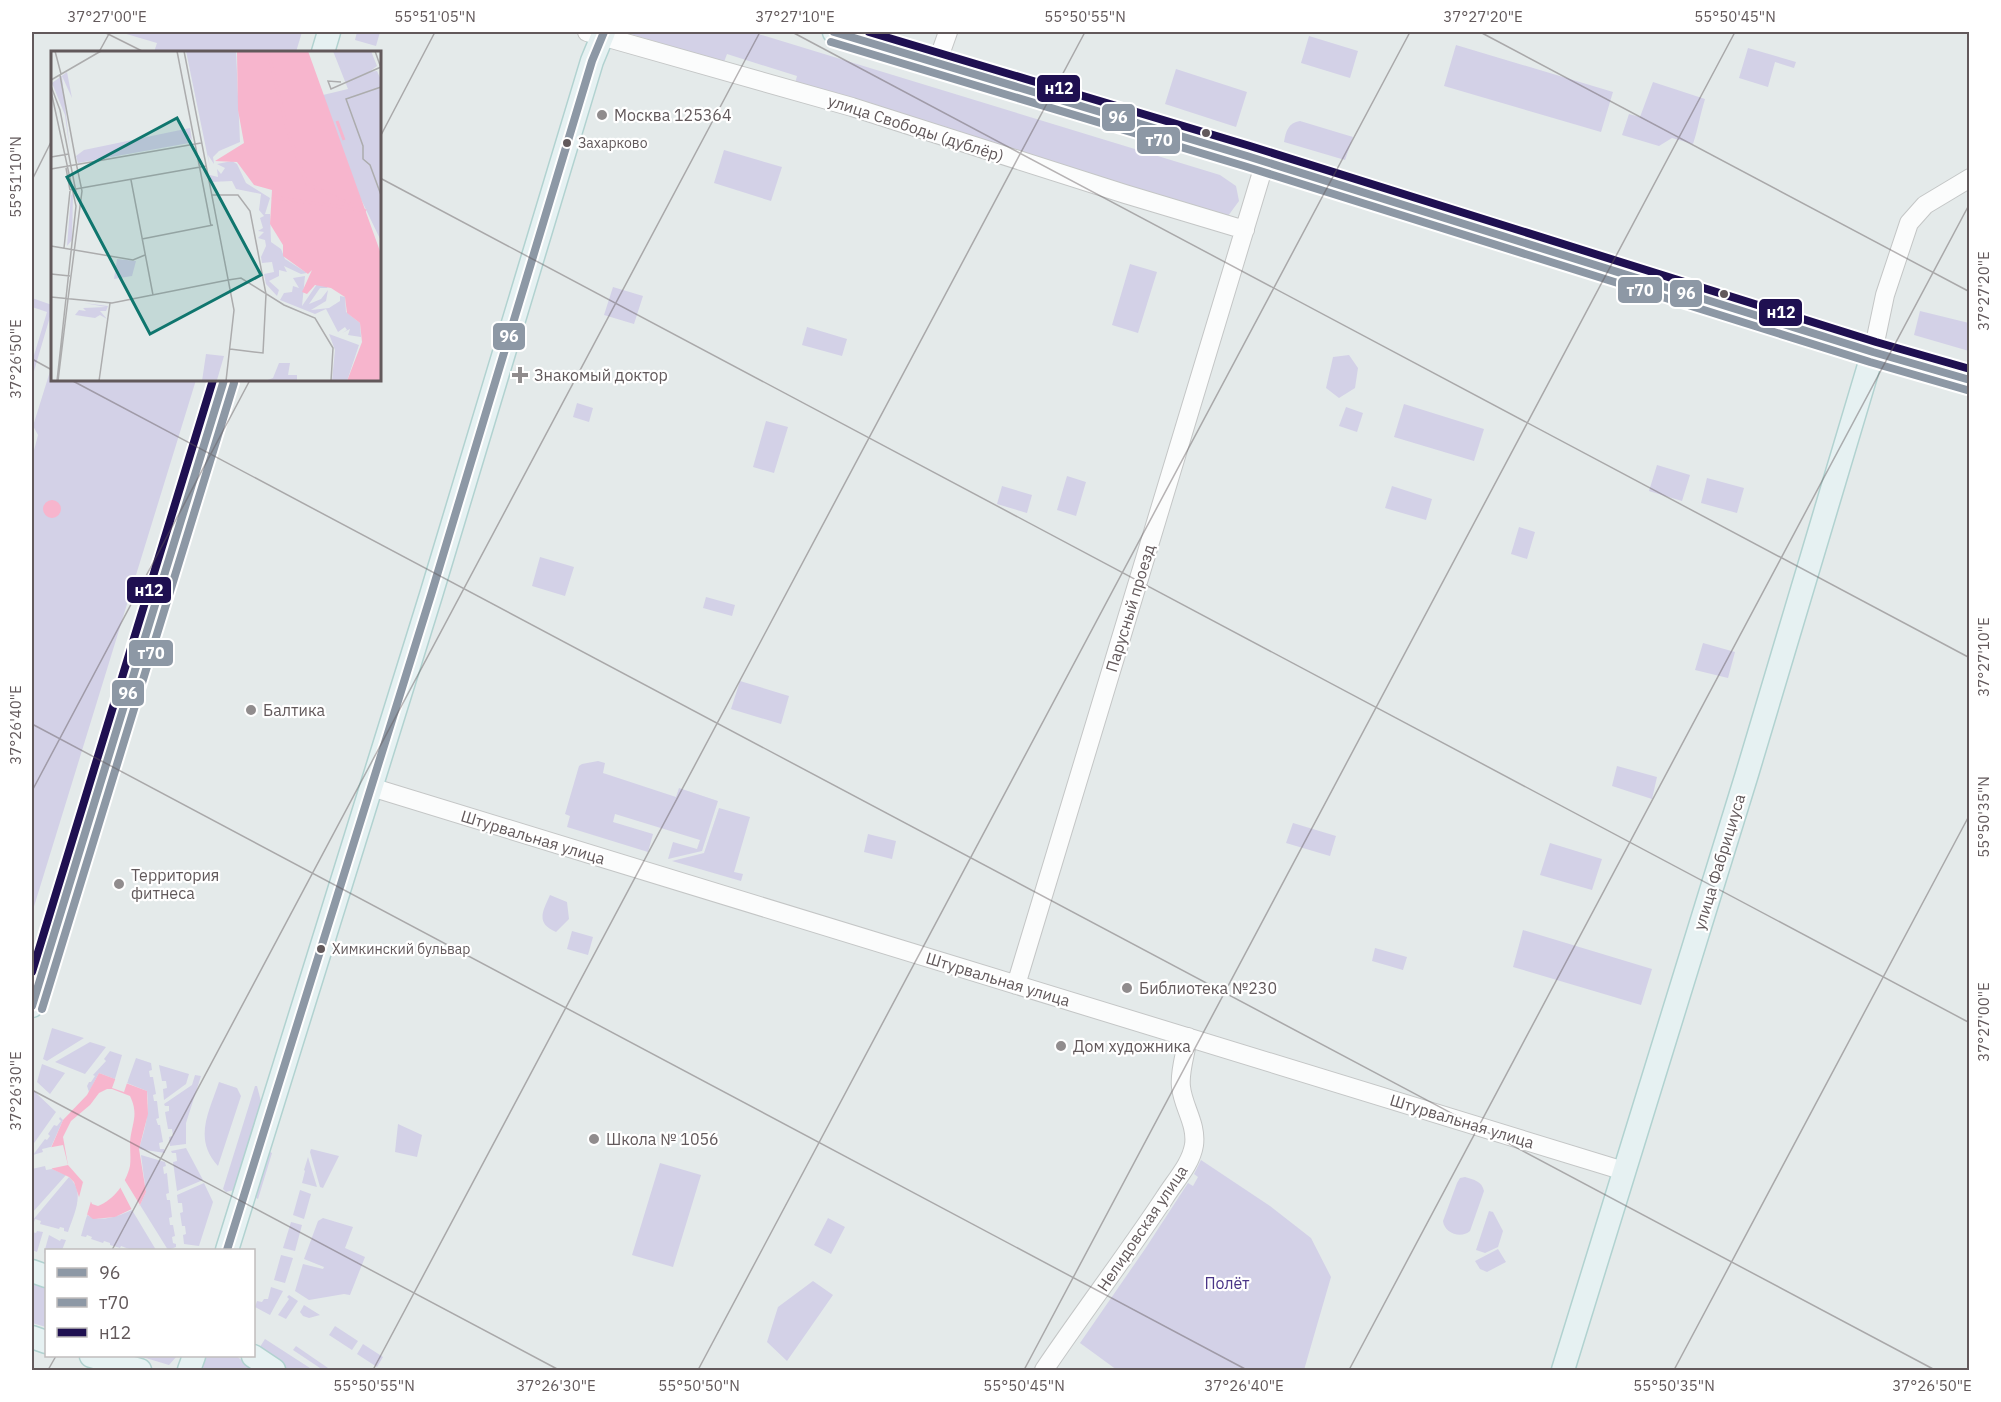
<svg xmlns="http://www.w3.org/2000/svg" width="2001" height="1402" font-family="'IBM Plex Sans',sans-serif">
<rect width="100%" height="100%" fill="#e4eaea"/>
<path fill="#d3d1e7" d="M 357,32 L 380,32 L 376,46 L 355,40 Z
M 624,32 L 752,32 L 1220,175 L 1236,186 L 1239,201 L 1228,216 L 795,84 L 797,76 L 727,54 L 724,62 Z
M 123,33 L 123,32 L 302,32 L 296,52 L 154,52 L 157,43 Z
M 1309,36 L 1358,51 L 1350,78 L 1301,63 Z
M 1456,45 L 1613,92 L 1601,132 L 1444,86 Z
M 1748,48 L 1796,62 L 1794,68 L 1775,62 L 1768,87 L 1739,78 Z
M 1176,69 L 1247,92 L 1236,127 L 1165,104 Z
M 1653,82 L 1705,99 C 1700,115 1698,129 1693,144 L 1672,138 L 1659,146 L 1622,135 L 1629,114 L 1640,117 Z
M 1300,121 L 1353,137 L 1345,160 L 1284,142 C 1286,131 1288,123 1300,121 Z
M 724,150 L 782,167 L 771,201 L 714,183 Z
M 1130,264 L 1157,272 L 1138,333 L 1112,325 Z
M 613,287 L 643,296 L 634,324 L 604,315 Z
M 32,298 L 52,305 L 52,310 L 32,378 L 32,362 L 47,312 L 32,307 Z
M 1920,311 L 1969,323 L 1969,351 L 1914,335 Z
M 807,327 L 847,339 L 842,356 L 802,345 Z
M 1349,355 L 1358,368 L 1355,388 L 1339,398 L 1326,388 L 1333,357 Z
M 52,365 L 52,380 L 196,380 L 32,913 L 32,458 L 38,435 L 33,426 Z
M 577,403 L 593,408 L 589,422 L 573,417 Z
M 1404,404 L 1484,429 L 1474,461 L 1394,437 Z
M 1346,407 L 1363,413 L 1357,432 L 1339,426 Z
M 766,421 L 788,427 L 774,473 L 753,467 Z
M 1657,465 L 1690,475 L 1682,501 L 1649,491 Z
M 1067,476 L 1086,482 L 1076,516 L 1057,510 Z
M 1707,478 L 1744,488 L 1737,513 L 1701,503 Z
M 1002,486 L 1032,495 L 1027,513 L 997,504 Z
M 1392,486 L 1432,499 L 1426,520 L 1385,508 Z
M 1519,527 L 1535,532 L 1527,559 L 1511,554 Z
M 540,557 L 574,567 L 565,596 L 532,586 Z
M 706,597 L 735,605 L 732,616 L 703,608 Z
M 1703,643 L 1735,652 L 1728,678 L 1695,670 Z
M 740,681 L 789,696 L 781,724 L 731,709 Z
M 598,761 L 605,763 L 603,773 L 676,797 L 679,788 L 718,801 L 702,851 L 668,859 L 673,842 L 697,849 L 700,840 L 615,814 L 613,822 L 653,834 L 648,852 L 567,827 L 570,816 L 565,814 L 579,766 L 582,764 Z
M 1617,766 L 1657,777 L 1652,799 L 1612,786 Z
M 719,808 L 750,817 L 734,872 L 743,874 L 741,881 L 672,861 L 704,853 Z
M 1293,823 L 1336,836 L 1330,856 L 1286,843 Z
M 868,834 L 896,841 L 892,859 L 864,852 Z
M 1550,843 L 1602,859 L 1592,890 L 1540,875 Z
M 550,895 L 567,902 L 569,919 L 556,932 C 535,923 543,911 550,895 Z
M 1523,930 L 1652,969 L 1641,1005 L 1513,967 Z
M 572,931 L 593,937 L 588,955 L 567,949 Z
M 1375,948 L 1407,957 L 1403,970 L 1372,961 Z
M 52,1028 L 84,1038 L 47,1061 L 43,1059 Z
M 90,1042 L 106,1047 L 85,1074 L 55,1062 Z
M 110,1051 L 122,1055 L 115,1079 L 99,1073 L 89,1092 L 87,1086 L 89,1082 L 91,1082 L 95,1076 L 93,1075 L 106,1061 L 104,1059 Z
M 136,1058 L 151,1063 L 152,1070 L 149,1071 L 150,1077 L 153,1077 L 156,1094 L 153,1095 L 154,1101 L 157,1101 L 159,1118 L 156,1119 L 158,1125 L 160,1125 L 163,1142 L 159,1143 L 160,1149 L 164,1149 L 165,1153 L 139,1149 C 145,1129 150,1112 147,1091 L 127,1083 Z
M 42,1064 L 65,1073 L 50,1094 L 37,1082 Z
M 159,1065 L 189,1074 L 186,1084 L 164,1100 L 163,1089 L 167,1088 L 166,1081 L 162,1081 Z
M 195,1075 L 201,1076 L 186,1123 L 186,1144 L 170,1146 L 169,1137 L 173,1136 L 172,1129 L 168,1129 L 165,1112 L 169,1111 L 169,1106 L 165,1106 L 164,1104 L 192,1085 Z
M 219,1082 L 237,1088 L 241,1096 L 218,1166 C 193,1139 209,1112 219,1082 Z
M 255,1086 L 257,1086 L 263,1109 L 257,1129 L 246,1150 L 234,1190 L 226,1192 L 223,1189 Z
M 34,1091 L 56,1112 L 32,1146 L 32,1098 Z
M 60,1117 L 63,1120 L 51,1147 L 42,1149 L 43,1152 L 33,1155 L 45,1139 L 47,1140 L 50,1136 L 48,1134 L 54,1125 L 57,1126 L 61,1121 L 59,1119 Z
M 398,1124 L 422,1135 L 417,1157 L 395,1152 Z
M 186,1148 L 203,1180 L 177,1191 L 173,1162 L 177,1161 L 176,1153 L 172,1153 L 171,1151 Z
M 311,1149 L 339,1156 L 323,1188 L 320,1187 L 310,1152 Z
M 268,1151 L 272,1153 L 258,1199 L 254,1197 Z
M 141,1155 L 165,1162 L 166,1166 L 163,1167 L 164,1174 L 167,1173 L 169,1193 L 166,1194 L 167,1200 L 170,1200 L 172,1217 L 169,1218 L 170,1225 L 173,1225 L 175,1236 L 172,1237 L 173,1243 L 176,1244 L 176,1247 L 168,1250 L 140,1205 L 146,1192 Z
M 308,1157 L 317,1187 L 302,1183 L 305,1171 L 304,1170 Z
M 1201,1160 L 1270,1206 L 1311,1238 L 1331,1277 L 1304,1370 L 1117,1370 L 1080,1343 L 1145,1249 L 1188,1183 L 1193,1186 L 1198,1177 L 1194,1174 Z
M 660,1163 L 701,1175 L 673,1267 L 632,1255 Z
M 45,1166 L 46,1170 L 52,1169 L 66,1175 L 32,1213 L 32,1169 Z
M 69,1177 C 86,1193 74,1213 68,1232 L 64,1231 L 64,1228 L 60,1227 L 59,1229 L 40,1224 L 41,1221 L 35,1219 L 34,1222 L 32,1221 Z
M 1465,1177 C 1474,1180 1482,1181 1484,1191 L 1470,1231 C 1461,1239 1444,1233 1443,1221 L 1457,1183 L 1460,1178 Z
M 204,1183 L 213,1202 L 199,1246 L 184,1244 L 183,1235 L 186,1234 L 185,1226 L 182,1226 L 180,1213 L 183,1212 L 182,1203 L 178,1203 L 177,1195 Z
M 300,1190 L 311,1194 L 304,1219 L 293,1215 Z
M 132,1210 L 156,1250 L 129,1250 L 129,1249 L 121,1246 L 120,1248 L 110,1245 L 110,1243 L 104,1241 L 103,1243 L 91,1239 L 92,1237 L 87,1235 L 86,1237 L 81,1236 L 87,1215 C 101,1223 119,1216 132,1210 Z
M 1489,1211 L 1493,1212 L 1503,1231 L 1498,1247 L 1485,1253 L 1476,1250 Z
M 323,1218 L 353,1227 L 345,1248 L 365,1257 L 350,1295 L 344,1294 L 309,1300 L 295,1291 L 303,1264 L 323,1269 L 324,1267 L 304,1259 L 318,1221 Z
M 828,1218 L 845,1227 L 831,1254 L 814,1245 Z
M 291,1222 L 302,1225 L 295,1251 L 283,1248 Z
M 37,1231 L 43,1232 L 37,1252 L 32,1250 L 32,1232 L 36,1233 Z
M 49,1235 L 60,1241 L 61,1239 L 66,1240 L 62,1250 L 46,1250 L 46,1253 L 44,1253 Z
M 1498,1249 L 1506,1262 L 1487,1272 L 1480,1269 L 1475,1261 Z
M 281,1255 L 293,1258 L 285,1283 L 274,1280 Z
M 32,1281 L 46,1286 L 46,1327 L 32,1323 Z
M 813,1281 L 833,1295 L 787,1361 L 767,1342 L 778,1307 Z
M 271,1287 L 283,1291 L 270,1315 L 255,1307 L 257,1301 L 262,1302 L 264,1299 L 268,1299 Z
M 289,1295 L 298,1301 L 286,1319 L 278,1315 L 289,1299 L 287,1297 Z
M 304,1305 L 320,1315 L 309,1318 L 303,1316 L 300,1312 Z
M 335,1326 L 358,1341 L 352,1350 L 329,1335 Z
M 265,1339 L 313,1370 L 286,1370 L 258,1350 Z
M 363,1344 L 383,1357 L 377,1367 L 357,1354 Z
M 296,1346 L 328,1368 L 332,1370 L 323,1370 L 293,1350 Z
M 139,1356 L 177,1356 L 169,1365 Z
M 205,1356 L 236,1356 L 256,1370 L 200,1370 Z"/>
<path fill="#f7b5cd" fill-rule="evenodd" d="M43 509a9 9 0 1 1 18 0a9 9 0 1 1-18 0Z
M 99,1073 L 147,1091 L 148,1114 L 139,1149 L 146,1192 L 140,1205 L 115,1217 L 93,1219 L 84,1212 L 74,1182 L 69,1177 L 52,1169 L 48,1155 L 63,1120 L 87,1095 ZM 107,1089 L 112,1089 L 130,1096 C 139,1115 132,1122 130,1142 C 130,1150 131,1158 130,1166 C 126,1183 114,1200 98,1206 L 92,1204 L 83,1182 L 68,1165 L 63,1137 L 71,1121 L 90,1105 L 99,1093 Z"/>
<path fill="#e4eaea" d="M 116,1077 L 128,1080 L 124,1092 L 112,1088 Z
M 63,1145 L 68,1165 L 49,1169 L 46,1162 L 47,1148 Z
M 124,1179 L 140,1205 L 132,1210 L 120,1187 Z
M 83,1182 L 87,1183 L 92,1198 L 86,1218 L 82,1214 L 77,1205 Z"/>
<g fill="none" stroke-linecap="round" stroke-linejoin="round">
<g stroke="#c4c6c6" stroke-width="20">
<path id="minor" d="M 587,32 L 852,107 L 1125,194 L 1245,230
M 937,63 L 948,32
M 1873,352 L 1885,295 L 1909,223 L 1925,205 L 1970,178
M 371,787 L 1624,1171
M 1016,985 L 1265,162
M 1044,1370 C 1083,1312 1126,1256 1165,1197 C 1175,1181 1191,1164 1194,1145 C 1197,1124 1183,1107 1181,1087 C 1179,1071 1186,1053 1188,1037"/>
</g>
<g stroke="#b1d2d0" stroke-width="25">
<path id="major" d="M 834,32 L 1247,156 L 1873,352 L 1970,380
M 323,52 L 329,32
M 32,1006 L 224,380
M 227,1250 L 431,595 L 592,61 L 604,32
M 32,1271 L 46,1276
M 32,1337 L 46,1342
M 91,1356 L 140,1370
M 253,1356 L 274,1370
M 189,1370 L 194,1356
M 1563,1370 L 1747,774 L 1873,352"/>
</g>
<use href="#minor" stroke="#fbfcfc" stroke-width="18"/>
<use href="#major" stroke="#e6f1f2" stroke-width="22"/>
<g stroke="#fff" stroke-width="12">
<path id="bus-1" d="M 834,32 L 1247,156 L 1873,352 L 1970,380
M 32,1006 L 224,380
M 227,1250 L 431,595 L 592,61 L 604,32"/>
</g>
<g stroke="#fff" stroke-width="12">
<path id="bus-2" d="M 831,42 L 1244,166 L 1870,362 L 1967,390
M 42,1009 L 234,383"/>
</g>
<g stroke="#fff" stroke-width="12">
<path id="bus-3" d="M 869,32 L 1250,146 L 1876,342 L 1970,369
M 32,972 L 213,380"/>
</g>
<use href="#bus-1" stroke="#8d98a5" stroke-width="8"/>
<use href="#bus-2" stroke="#8d98a5" stroke-width="8"/>
<use href="#bus-3" stroke="#1f1051" stroke-width="8"/>
</g>
<path fill="none" stroke="#62595b" stroke-width="1.5" stroke-opacity="0.45" d="M 104,32 L 144,52M 792,32 L 1970,658M 1480,32 L 1970,292M 99,52 L 110,32M 380,137 L 435,32M 380,178 L 1970,1023M 32,180 L 52,140M 32,359 L 52,370M 71,380 L 1935,1370M 32,724 L 1247,1370M 32,791 L 250,380M 32,1090 L 559,1370M 112,1250 L 760,32M 48,1370 L 56,1356M 373,1370 L 1085,32M 698,1370 L 1410,32M 1024,1370 L 1735,32M 1349,1370 L 1970,203M 1674,1370 L 1970,814"/>
<g fill="#908c8d" stroke="#fff" stroke-width="2">
<circle cx="602" cy="115" r="6"/>
<path d="M517 366h6v6h6v6h-6v6h-6v-6h-6v-6h6z"/>
<circle cx="251" cy="710" r="6"/>
<circle cx="119" cy="884" r="6"/>
<circle cx="1127" cy="988" r="6"/>
<circle cx="1061" cy="1046" r="6"/>
<circle cx="594" cy="1139" r="6"/>
</g>
<g fill="#62595b" stroke="#fff" stroke-width="2">
<circle cx="1206" cy="133" r="5"/>
<circle cx="567" cy="143" r="5"/>
<circle cx="1724" cy="294" r="5"/>
<circle cx="321" cy="949" r="5"/>
</g>
<g text-anchor="middle" dominant-baseline="central" stroke-width="4.5" stroke-linejoin="round" paint-order="stroke">
<g font-size="14" fill="#62595b" stroke="#fff" text-anchor="start">
<text x="578" y="143">Захарково</text>
<text x="332" y="949">Химкинский бульвар</text>
</g>
<g font-size="16" fill="#62595b" stroke="#fff" text-anchor="start">
<text x="614" y="115">Москва 125364</text>
<text x="534" y="375">Знакомый доктор</text>
<text x="263" y="710">Балтика</text>
<text x="131" y="875">Территория<tspan x="131" dy="18">фитнеса</tspan></text>
<text x="1139" y="988">Библиотека №230</text>
<text x="1073" y="1046">Дом художника</text>
<text x="606" y="1139">Школа № 1056</text>
</g>
<g font-size="16" fill="#62595b" stroke="#fff">
<text transform="translate(916 128) rotate(18)">улица Свободы (дублёр)</text>
<text transform="translate(1130 608) rotate(-73)">Парусный проезд</text>
<text transform="translate(533 837) rotate(17)">Штурвальная улица</text>
<text transform="translate(1719 862) rotate(-73)">улица Фабрициуса</text>
<text transform="translate(998 979) rotate(17)">Штурвальная улица</text>
<text transform="translate(1462 1121) rotate(17)">Штурвальная улица</text>
<text transform="translate(1142 1228) rotate(-56)">Нелидовская улица</text>
</g>
<g font-size="16" fill="#493486" stroke="#fff">
<text x="1227" y="1283">Полёт</text>
</g>
</g>
<g transform="translate(51 51)">
<rect width="330" height="330" fill="#e4eaea"/>
<path d="M 135,0 L 185,0 L 189,91 L 168,100 L 162,106 L 163,113 L 157,104 L 159,117 ZM 282,0 L 320,0 L 326,15 L 318,21 L 326,20 L 330,29 L 330,190 L 308,144 L 272,44 L 297,38 ZM 16,21 L 21,47 L 11,25 L 19,101 L 14,64 L 1,32 ZM 139,77 L 141,89 L 138,86 L 138,92 L 27,112 L 25,105 L 33,99 ZM 181,110 L 186,113 L 195,132 L 219,147 L 214,163 L 219,163 L 220,191 L 230,198 L 234,208 L 256,222 L 250,223 L 233,215 L 236,221 L 228,219 L 228,225 L 218,230 L 228,239 L 226,245 L 215,233 L 213,223 L 223,221 L 221,211 L 211,212 L 210,206 L 215,195 L 214,189 L 207,187 L 213,181 L 207,180 L 212,177 L 209,167 L 213,165 L 208,159 L 210,143 L 185,138 L 181,130 L 160,131 L 159,124 L 167,126 L 166,118 L 170,123 L 174,117 L 166,113 ZM 22,143 L 21,189 L 16,195 L 20,144 ZM 66,208 L 85,210 L 81,225 L 63,228 ZM 254,225 L 251,255 L 266,233 L 274,235 L 277,237 L 269,237 L 258,253 L 270,248 L 277,239 L 275,250 L 260,259 L 278,257 L 289,250 L 289,245 L 294,246 L 295,261 L 309,272 L 310,286 L 297,284 L 299,278 L 291,282 L 296,279 L 294,276 L 287,281 L 275,258 L 264,263 L 229,249 L 233,242 L 241,241 L 242,235 L 248,237 L 242,227 ZM 33,252 L 57,255 L 55,260 L 49,260 L 56,268 L 49,264 L 44,267 L 24,264 L 28,259 L 35,260 L 32,257 L 55,256 ZM 278,283 L 308,294 L 296,330 L 281,330 L 284,299 ZM 155,303 L 173,305 L 166,329 L 151,330 ZM 228,312 L 239,312 L 237,324 L 246,324 L 246,330 L 214,330 L 222,327 Z" fill="#d3d1e7"/>
<path d="M 186,0 L 257,0 L 330,203 L 330,330 L 296,330 L 311,291 L 309,272 L 296,262 L 294,246 L 280,237 L 264,234 L 256,243 L 251,241 L 261,219 L 257,223 L 232,205 L 232,194 L 219,173 L 221,139 L 203,134 L 186,111 L 164,110 L 193,92 L 187,59 Z" fill="#f7b5cd"/>
<path fill="none" stroke="#f7b5cd" stroke-width="3" d="M 217,0 L 237,81 L 256,133 L 315,160M 286,70 L 293,89M 221,146 L 311,159"/>
<path fill="none" stroke="#acacad" stroke-width="1.5" d="M 4,0 L 10,23M 126,0 L 160,175M 133,0 L 183,259 L 175,330M 324,0 L 330,17M 9,24 L 26,116M 0,29 L 50,0M 290,31 L 277,30 L 280,38 L 330,16M 0,35 L 9,59 L 25,141M 330,36 L 295,48 L 312,95 L 312,108 L 319,114 L 330,144M 0,40 L 25,155 L 6,330M 0,106 L 18,103M 15,117 L 19,139M 0,118 L 150,92M 80,129 L 102,244M 19,139 L 155,115M 160,144 L 187,144 L 199,160 L 215,243 L 212,302 L 179,298M 91,188 L 162,174M 0,195 L 82,209 L 94,204M 13,197 L 19,140M 0,223 L 19,225M 177,229 L 190,227 L 233,254 L 264,267 L 282,297 L 280,330M 0,246 L 61,252 L 177,229M 17,248 L 31,140 L 26,116M 7,330 L 17,248M 48,330 L 59,252"/>
<path fill="#0f766e" fill-opacity="0.15" stroke="#0f766e" stroke-width="3" d="M 126,67 L 210,224 L 99,283 L 16,126 Z"/>
<rect width="330" height="330" fill="none" stroke="#62595b" stroke-width="3"/>
</g>
<g stroke="#fff" stroke-width="2">
<rect x="1036" y="74" width="45" height="29" rx="6" fill="#1f1051"/>
<rect x="1101" y="103" width="35" height="29" rx="6" fill="#8d98a5"/>
<rect x="1136" y="126" width="45" height="29" rx="6" fill="#8d98a5"/>
<rect x="1617" y="276" width="46" height="28" rx="6" fill="#8d98a5"/>
<rect x="1669" y="279" width="34" height="29" rx="6" fill="#8d98a5"/>
<rect x="1758" y="298" width="45" height="29" rx="6" fill="#1f1051"/>
<rect x="492" y="322" width="34" height="29" rx="6" fill="#8d98a5"/>
<rect x="126" y="576" width="46" height="28" rx="6" fill="#1f1051"/>
<rect x="128" y="639" width="46" height="28" rx="6" fill="#8d98a5"/>
<rect x="111" y="679" width="34" height="28" rx="6" fill="#8d98a5"/>
</g>
<g font-size="16" text-anchor="middle" font-weight="bold" fill="#fff">
<text x="1059" y="94">н12</text>
<text x="1118" y="123">96</text>
<text x="1159" y="146">т70</text>
<text x="1640" y="296">т70</text>
<text x="1686" y="299">96</text>
<text x="1781" y="318">н12</text>
<text x="509" y="342">96</text>
<text x="149" y="596">н12</text>
<text x="151" y="659">т70</text>
<text x="128" y="699">96</text>
</g>
<rect width="2001" height="1402" fill="none" stroke="#ffffff" stroke-width="66"/>
<rect x="45" y="1249" width="210" height="108" fill="#ffffff" stroke="#c0bdbd" stroke-width="1.5"/>
<rect x="57" y="1268" width="30" height="9" fill="#8d98a5" stroke="#c0bdbd" stroke-width="1.5"/>
<text x="99" y="1279" font-size="18" fill="#62595b">96</text>
<rect x="57" y="1298" width="30" height="9" fill="#8d98a5" stroke="#c0bdbd" stroke-width="1.5"/>
<text x="99" y="1309" font-size="18" fill="#62595b">т70</text>
<rect x="57" y="1328" width="30" height="9" fill="#1f1051" stroke="#c0bdbd" stroke-width="1.5"/>
<text x="99" y="1339" font-size="18" fill="#62595b">н12</text>
<rect x="33" y="33" width="1935" height="1336" fill="none" stroke="#62595b" stroke-width="2"/>
<g font-size="15" text-anchor="middle" fill="#62595b">
<text x="107" y="22">37°27'00"E</text>
<text x="435" y="22">55°51'05"N</text>
<text x="795" y="22">37°27'10"E</text>
<text x="1085" y="22">55°50'55"N</text>
<text x="1483" y="22">37°27'20"E</text>
<text x="1735" y="22">55°50'45"N</text>
<text transform="translate(16 177) rotate(-90)" y="5">55°51'10"N</text>
<text transform="translate(1984 291) rotate(-90)" y="5">37°27'20"E</text>
<text transform="translate(16 359) rotate(-90)" y="5">37°26'50"E</text>
<text transform="translate(1984 657) rotate(-90)" y="5">37°27'10"E</text>
<text transform="translate(16 725) rotate(-90)" y="5">37°26'40"E</text>
<text transform="translate(1984 817) rotate(-90)" y="5">55°50'35"N</text>
<text transform="translate(1984 1022) rotate(-90)" y="5">37°27'00"E</text>
<text transform="translate(16 1091) rotate(-90)" y="5">37°26'30"E</text>
<text x="374" y="1391">55°50'55"N</text>
<text x="556" y="1391">37°26'30"E</text>
<text x="699" y="1391">55°50'50"N</text>
<text x="1024" y="1391">55°50'45"N</text>
<text x="1244" y="1391">37°26'40"E</text>
<text x="1674" y="1391">55°50'35"N</text>
<text x="1932" y="1391">37°26'50"E</text>
</g>
</svg>
